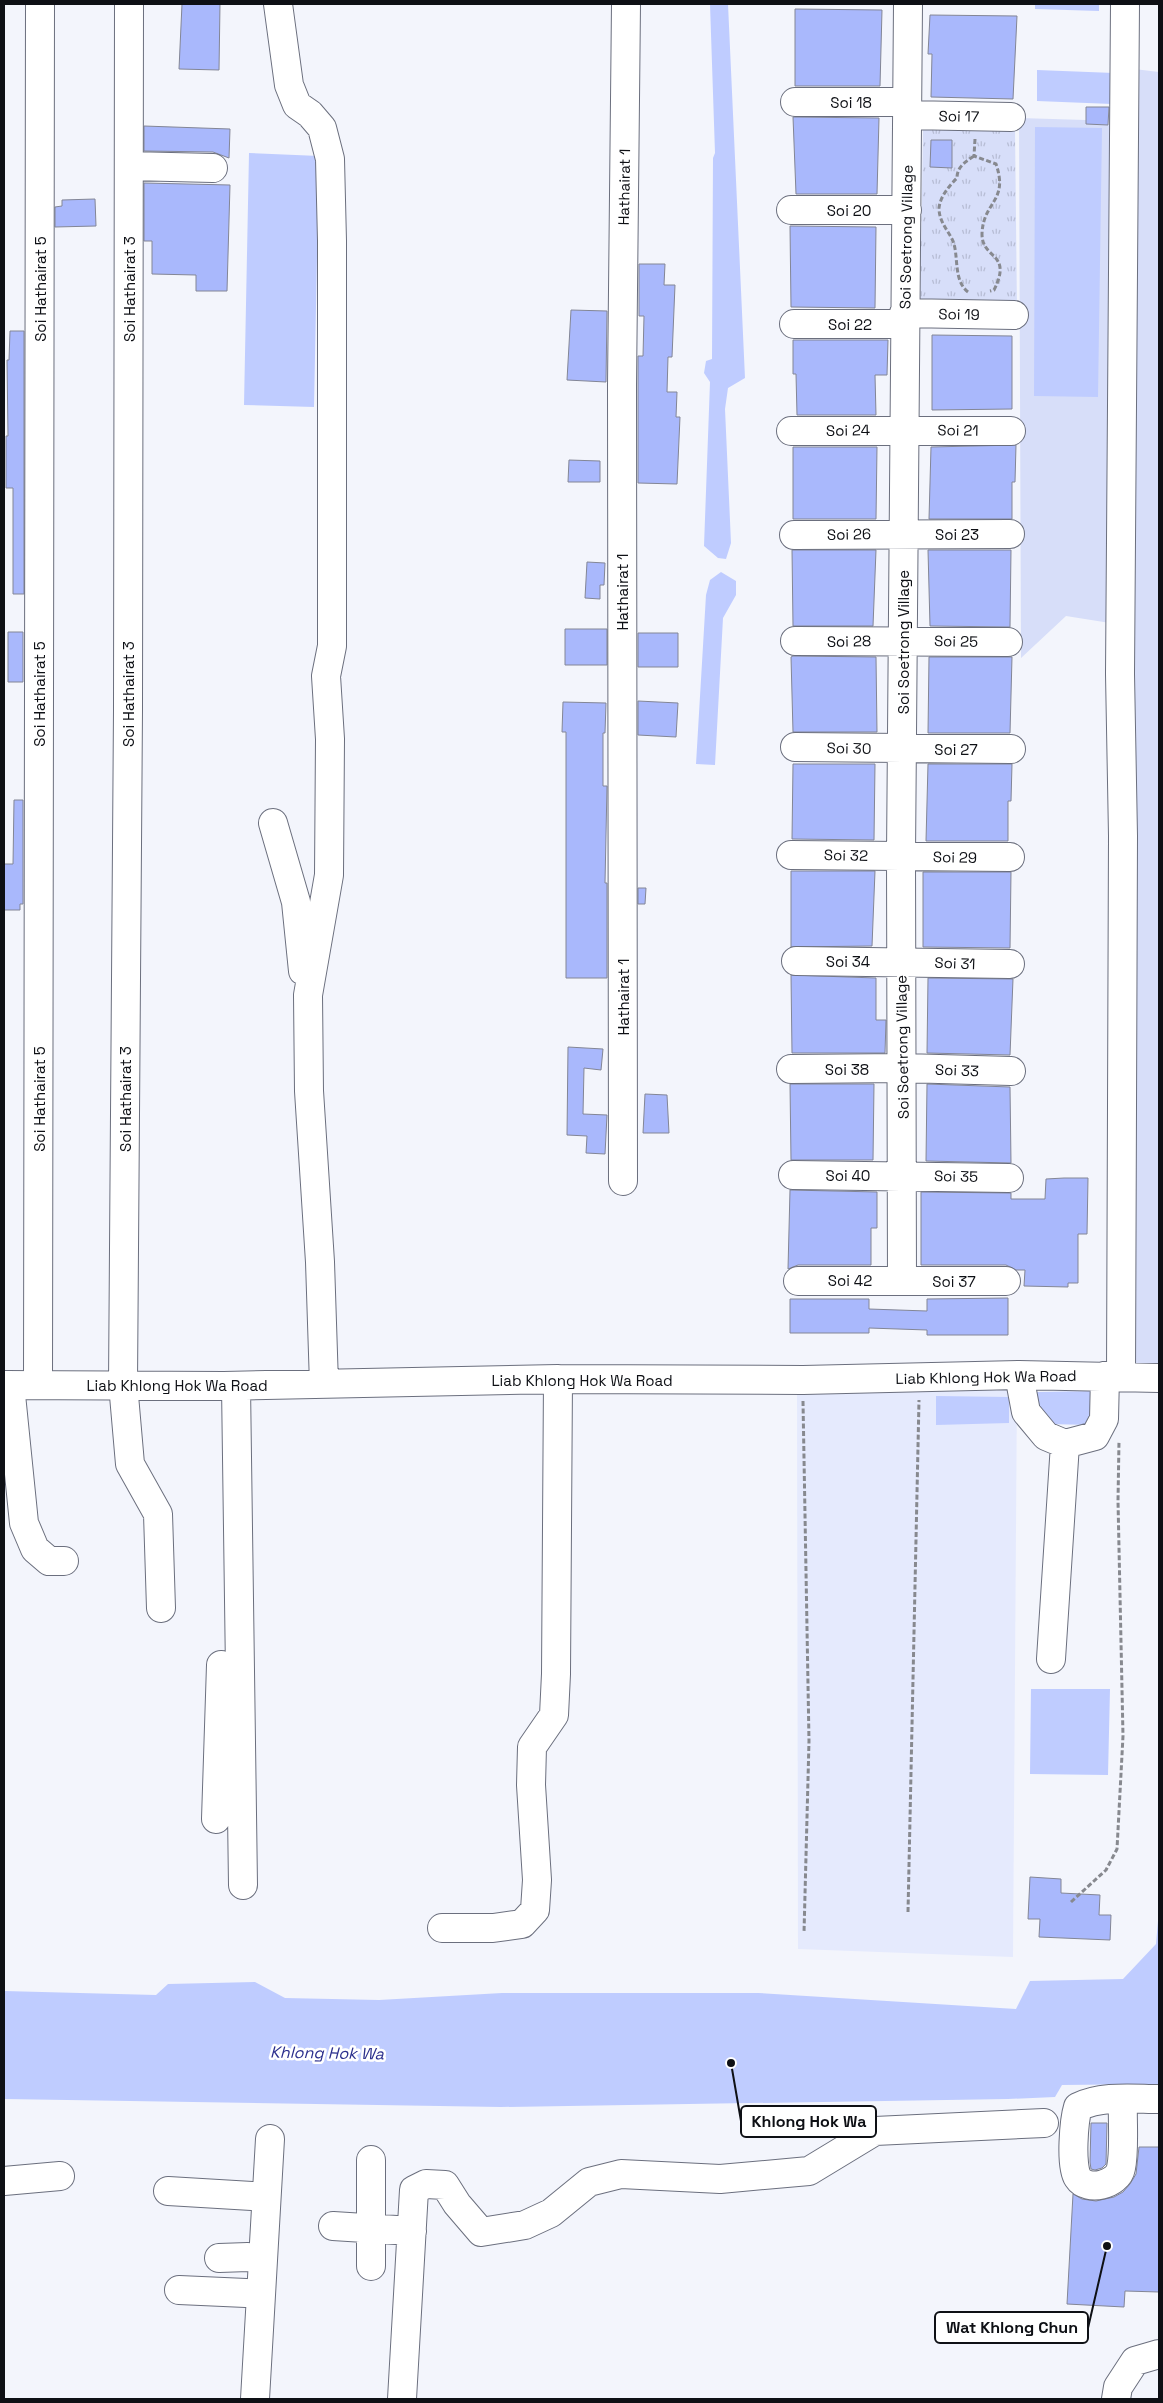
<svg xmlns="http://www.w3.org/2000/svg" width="1163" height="2403" font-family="'Space Grotesk',sans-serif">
<defs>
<pattern id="park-tufts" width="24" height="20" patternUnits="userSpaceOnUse" patternTransform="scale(1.25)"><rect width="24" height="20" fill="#d7def9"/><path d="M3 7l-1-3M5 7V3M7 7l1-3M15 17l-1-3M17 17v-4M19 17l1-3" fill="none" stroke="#b7bdd5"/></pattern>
</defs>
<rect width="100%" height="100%" fill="#f3f5fc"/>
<path fill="#e5eafd" d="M 1017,1386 L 1013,1957 L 798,1949 L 797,1389 Z"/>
<path fill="#d7def9" d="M 1134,69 L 1159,72 L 1159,1368 L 1127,1367 Z
M 1019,118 L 1086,120 L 1086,124 L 1113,125 L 1110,623 L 1066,616 L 1021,658 Z"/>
<path fill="url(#park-tufts)" d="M 923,129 L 1015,130 L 1017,311 L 920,311 Z"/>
<path fill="#bfccff" d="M 710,4 L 728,4 L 745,378 L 728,388 L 725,409 L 731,543 L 726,559 L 718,558 L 704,546 L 710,382 L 704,373 L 706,361 L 712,359 L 713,158 L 715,153 Z
M 1035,4 L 1099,4 L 1099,11 L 1035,9 Z
M 1037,70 L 1114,73 L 1112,104 L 1037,101 Z
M 1035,127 L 1102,128 L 1098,397 L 1034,396 Z
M 249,153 L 319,156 L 314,407 L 244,405 Z
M 721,572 L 736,581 L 736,595 L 723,618 L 715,765 L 696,764 L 706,595 L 710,580 Z
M 1094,1391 L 1094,1425 L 1045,1424 L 1036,1403 L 1037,1392 Z
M 936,1396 L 1009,1397 L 1009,1423 L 936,1425 Z
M 1031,1689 L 1110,1689 L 1108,1775 L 1030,1774 Z
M 1159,1909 L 1159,2084 L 1062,2085 L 1055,2097 L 1008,2099 L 501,2107 L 4,2099 L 4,1991 L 156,1995 L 168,1984 L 255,1982 L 285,1998 L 379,2000 L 502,1993 L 758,1993 L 1016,2009 L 1030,1981 L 1123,1979 L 1156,1944 Z"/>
<path fill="#a9b8fc" stroke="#838696" d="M 182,4 L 220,4 L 219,70 L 179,69 Z
M 795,9 L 882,10 L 880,86 L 795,86 Z
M 930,15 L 1017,16 L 1013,99 L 931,97 L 932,54 L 928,54 Z
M 1086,107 L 1109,107 L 1108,125 L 1086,124 Z
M 793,117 L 879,118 L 877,194 L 796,194 Z
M 144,126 L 230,129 L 229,158 L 213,152 L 144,151 Z
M 931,140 L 952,140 L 952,168 L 930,167 Z
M 144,183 L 230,185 L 227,291 L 196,291 L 196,275 L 152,274 L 152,241 L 144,241 Z
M 95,199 L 96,226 L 55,227 L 55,207 L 62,206 L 62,200 Z
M 790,226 L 876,227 L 875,308 L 791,307 Z
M 639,264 L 665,264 L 664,285 L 675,285 L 672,357 L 668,357 L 667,392 L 677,392 L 676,417 L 680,417 L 677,484 L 638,483 L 638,356 L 643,356 L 644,316 L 639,316 Z
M 571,310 L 607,311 L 606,382 L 567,380 Z
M 10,331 L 24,331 L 24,594 L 13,594 L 13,488 L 6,488 L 6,436 L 8,436 L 7,360 L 9,360 Z
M 932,335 L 1012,336 L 1012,409 L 932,410 Z
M 793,340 L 888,340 L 887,375 L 875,375 L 876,415 L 797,415 L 796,374 L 793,374 Z
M 1016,445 L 1015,482 L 1012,482 L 1012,519 L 929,519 L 931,447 Z
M 793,447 L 877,447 L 876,519 L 793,519 Z
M 569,460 L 600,461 L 600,482 L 568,482 Z
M 792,550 L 876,550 L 873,626 L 793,626 Z
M 928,550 L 1011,550 L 1010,627 L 930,626 Z
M 587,562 L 605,563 L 604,585 L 600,585 L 600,599 L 585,598 Z
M 565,629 L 607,629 L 607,665 L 565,665 Z
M 8,632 L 23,632 L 23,682 L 8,682 Z
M 638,633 L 678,633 L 678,667 L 638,667 Z
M 793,656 L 876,657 L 877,732 L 793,732 L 791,657 Z
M 929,657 L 1012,657 L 1010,733 L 928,733 Z
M 638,701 L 678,703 L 676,737 L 638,735 Z
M 563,702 L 606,703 L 605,733 L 603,733 L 603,786 L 607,786 L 605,883 L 607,883 L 607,978 L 566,978 L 566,732 L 562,732 Z
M 793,764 L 875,764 L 874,840 L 792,839 Z
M 928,764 L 1012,764 L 1011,801 L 1008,801 L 1008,841 L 926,841 Z
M 14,800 L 23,800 L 23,904 L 20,904 L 20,910 L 4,910 L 4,864 L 13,864 Z
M 791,871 L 875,871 L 872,946 L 791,947 Z
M 923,872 L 1011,872 L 1010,948 L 923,947 Z
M 638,888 L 646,888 L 645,904 L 638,904 Z
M 791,975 L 876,978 L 876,1020 L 886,1020 L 885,1053 L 792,1053 Z
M 928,978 L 1013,979 L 1010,1055 L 927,1053 Z
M 568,1047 L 603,1049 L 601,1070 L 584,1068 L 583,1114 L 607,1115 L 605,1154 L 586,1153 L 587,1136 L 567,1135 Z
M 790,1084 L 874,1084 L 873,1160 L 791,1160 Z
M 927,1084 L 1010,1087 L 1011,1163 L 926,1161 Z
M 645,1094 L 667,1095 L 669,1133 L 643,1133 Z
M 1064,1178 L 1088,1178 L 1087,1234 L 1078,1234 L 1078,1283 L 1068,1283 L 1068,1287 L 1024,1286 L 1025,1270 L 1016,1270 L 1006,1265 L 921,1265 L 921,1192 L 1011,1193 L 1011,1199 L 1045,1199 L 1046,1179 Z
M 790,1190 L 877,1192 L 877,1228 L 871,1228 L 871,1265 L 798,1265 L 788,1269 Z
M 1008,1298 L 1008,1335 L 927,1335 L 927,1330 L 869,1328 L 869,1333 L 790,1333 L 790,1299 L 869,1299 L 869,1309 L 927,1311 L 927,1299 Z
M 1030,1877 L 1061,1879 L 1061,1893 L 1100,1895 L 1099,1915 L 1111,1915 L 1110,1940 L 1039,1937 L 1040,1919 L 1028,1919 Z
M 1091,2123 L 1107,2123 L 1106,2164 L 1102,2168 L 1095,2170 L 1091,2169 L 1090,2162 Z
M 1139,2147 L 1159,2147 L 1159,2292 L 1125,2291 L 1124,2307 L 1067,2304 L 1073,2194 L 1082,2199 L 1096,2201 L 1114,2197 L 1123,2192 L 1130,2184 L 1136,2174 Z"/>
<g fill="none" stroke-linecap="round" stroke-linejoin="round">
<g stroke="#6b6f7e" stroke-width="30">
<path id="minor" d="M 129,4 L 128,710 L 123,1384 L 130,1464 L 158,1514 L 161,1608
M 278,4 L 289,85 L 297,105 L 310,114 L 322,128 L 330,159 L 332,241 L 332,646 L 326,676 L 330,739 L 329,875 L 308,995 L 309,1091 L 320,1262 L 324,1384
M 795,102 L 907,102
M 907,115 L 1011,117
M 129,166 L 213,168
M 791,210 L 907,210
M 904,313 L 1014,315
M 794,324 L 905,324
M 791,431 L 1011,431
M 794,535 L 1010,534
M 795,641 L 1008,642
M 795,747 L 1011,749
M 273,823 L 296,902 L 303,971
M 791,855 L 1010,857
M 796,961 L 1010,964
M 791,1069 L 903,1068 L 1011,1071
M 793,1175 L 1009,1178
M 623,1181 L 622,386 L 626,4
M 902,1280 L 901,856 L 908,4
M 798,1281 L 1006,1281
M 1019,1375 L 1026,1412 L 1046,1436 L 1065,1444 L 1095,1436 L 1104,1419 L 1105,1376
M 1121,1377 L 1123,836 L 1120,674 L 1125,4
M 4,1385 L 224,1386 L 558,1379 L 803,1380 L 1019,1375 L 1159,1378
M 10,1385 L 24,1523 L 35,1549 L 49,1561 L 64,1561
M 38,1385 L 40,4
M 236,1386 L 243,1885
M 1051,1659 L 1065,1444
M 216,1819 L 221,1665
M 442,1928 L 493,1928 L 522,1924 L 535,1910 L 537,1880 L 531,1785 L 532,1747 L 554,1715 L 556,1674 L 558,1379
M 1123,2099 C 1122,2119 1125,2150 1121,2168 C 1118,2185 1087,2192 1078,2178 C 1070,2166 1074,2120 1078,2107 C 1102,2095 1134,2099 1159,2099
M 4,2181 L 60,2176
M 168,2191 L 252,2196
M 333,2226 L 412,2231
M 219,2258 L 248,2257
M 371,2266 L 371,2160
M 179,2290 L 246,2293
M 255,2399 L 270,2139
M 402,2399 L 414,2190 L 426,2184 L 445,2185 L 457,2204 L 481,2232 L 525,2225 L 551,2213 L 589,2182 L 621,2174 L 720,2179 L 809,2171 L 875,2131 L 1044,2123
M 1116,2399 L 1118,2387 L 1135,2361 L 1159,2354"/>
</g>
<path stroke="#87898f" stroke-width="3" stroke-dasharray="5 2.5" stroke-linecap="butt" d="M 975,139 L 974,156 L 996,164 C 1009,202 983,201 982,234 C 982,260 1013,252 994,290 L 990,291
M 968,292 C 953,280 959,257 953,241 C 948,230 939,222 939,208 C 940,197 949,186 957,178 C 957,167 965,162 974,156
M 803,1401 L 809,1741 L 804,1933
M 1071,1902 L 1106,1870 L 1117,1849 L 1123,1736 L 1118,1501 L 1119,1441
M 908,1912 L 919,1400"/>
<use href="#minor" stroke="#fff" stroke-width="28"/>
</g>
<g text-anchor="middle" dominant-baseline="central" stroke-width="5" stroke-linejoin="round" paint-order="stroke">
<g font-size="15" fill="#0e1015" stroke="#fff">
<text x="851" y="102">Soi 18</text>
<text transform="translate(959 116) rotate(1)">Soi 17</text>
<text transform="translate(624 187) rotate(-89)">Hathairat 1</text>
<text x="849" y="210">Soi 20</text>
<text transform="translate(906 237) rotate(-89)">Soi Soetrong Village</text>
<text transform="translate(40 289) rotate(-90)">Soi Hathairat 5</text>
<text transform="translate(129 289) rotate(-90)">Soi Hathairat 3</text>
<text transform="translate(959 314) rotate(1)">Soi 19</text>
<text x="850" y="324">Soi 22</text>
<text transform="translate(848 430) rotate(-1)">Soi 24</text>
<text transform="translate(958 430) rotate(1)">Soi 21</text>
<text transform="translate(849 534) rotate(-1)">Soi 26</text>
<text x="957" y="534">Soi 23</text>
<text transform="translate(622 592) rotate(-90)">Hathairat 1</text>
<text transform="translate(849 641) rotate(-1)">Soi 28</text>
<text transform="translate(956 641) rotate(1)">Soi 25</text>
<text transform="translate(903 642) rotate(-90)">Soi Soetrong Village</text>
<text transform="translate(39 694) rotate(-90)">Soi Hathairat 5</text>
<text transform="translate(128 694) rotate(-90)">Soi Hathairat 3</text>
<text transform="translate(849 748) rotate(1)">Soi 30</text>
<text x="956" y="749">Soi 27</text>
<text transform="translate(846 855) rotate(1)">Soi 32</text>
<text transform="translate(955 857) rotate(1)">Soi 29</text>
<text x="848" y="961">Soi 34</text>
<text transform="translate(955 963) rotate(2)">Soi 31</text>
<text transform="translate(623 997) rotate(-90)">Hathairat 1</text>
<text transform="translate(902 1047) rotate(-91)">Soi Soetrong Village</text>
<text x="847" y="1069">Soi 38</text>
<text transform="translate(957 1070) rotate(2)">Soi 33</text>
<text transform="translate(39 1099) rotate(-90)">Soi Hathairat 5</text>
<text transform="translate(125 1099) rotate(-90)">Soi Hathairat 3</text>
<text x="848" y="1175">Soi 40</text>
<text transform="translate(956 1176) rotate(1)">Soi 35</text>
<text x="850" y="1280">Soi 42</text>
<text x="954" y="1281">Soi 37</text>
<text transform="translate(986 1377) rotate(-1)">Liab Khlong Hok Wa Road</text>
<text x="582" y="1380">Liab Khlong Hok Wa Road</text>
<text x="177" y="1385">Liab Khlong Hok Wa Road</text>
</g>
<g font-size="16" font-style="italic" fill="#2b2f8d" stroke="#fff">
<text transform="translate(327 2053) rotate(1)">Khlong Hok Wa</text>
</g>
</g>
<path fill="none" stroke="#0e1015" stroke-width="2" d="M731 2063L741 2121M1107 2246L1088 2328"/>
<g fill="#0e1015" stroke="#fff" stroke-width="2">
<circle cx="731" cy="2063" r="5"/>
<circle cx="1107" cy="2246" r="5"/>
</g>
<g fill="#fff" stroke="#0e1015" stroke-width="2">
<rect x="741" y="2106" width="135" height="31" rx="5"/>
<rect x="935" y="2312" width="153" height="31" rx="5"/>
</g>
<g font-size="16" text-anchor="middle" font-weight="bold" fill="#0e1015">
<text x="809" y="2127">Khlong Hok Wa</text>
<text x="1012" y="2333">Wat Khlong Chun</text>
</g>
<rect width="1163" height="2403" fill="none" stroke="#0e1015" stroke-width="10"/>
</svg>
